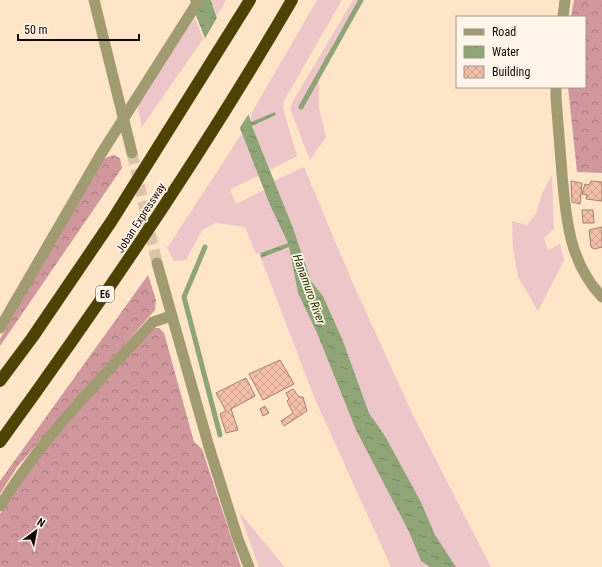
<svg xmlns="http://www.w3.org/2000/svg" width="602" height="567" font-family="'Roboto Condensed',sans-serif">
<defs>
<pattern id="forest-crowns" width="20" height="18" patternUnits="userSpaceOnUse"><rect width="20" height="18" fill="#d0989d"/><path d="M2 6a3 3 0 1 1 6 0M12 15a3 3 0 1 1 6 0" fill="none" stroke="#a77a7e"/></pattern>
<pattern id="water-ripples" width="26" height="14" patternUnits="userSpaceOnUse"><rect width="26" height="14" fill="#8fa578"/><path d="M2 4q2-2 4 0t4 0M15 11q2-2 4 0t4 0" fill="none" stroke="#738560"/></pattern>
<pattern id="building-cross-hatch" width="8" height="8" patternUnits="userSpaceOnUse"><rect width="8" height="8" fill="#f3beaa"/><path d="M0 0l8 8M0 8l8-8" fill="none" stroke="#cfa291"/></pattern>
</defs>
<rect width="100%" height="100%" fill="#fee5c8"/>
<path fill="#edc6c9" d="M 212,0 L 226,0 L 217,16 Z
M 317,0 L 342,0 L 284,101 L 283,108 L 297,156 L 270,170 L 252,126 L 276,115 L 275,112 L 251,122 L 251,114 Z
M 353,0 L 358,0 L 334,42 L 319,73 L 319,108 L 326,137 L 310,160 L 290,109 L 293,101 Z
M 195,18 L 203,39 L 142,127 L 137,105 Z
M 243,132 L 259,176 L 230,189 L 236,204 L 264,190 L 288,243 L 256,254 L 245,227 L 216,223 L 202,230 L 186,260 L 174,261 L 167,248 Z
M 304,167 L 351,279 L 413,415 L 491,567 L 456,567 L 435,535 L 421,502 L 385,436 L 369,413 L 343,341 L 323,296 L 311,281 L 274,181 Z
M 552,175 L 554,229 L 544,238 L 548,250 L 560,244 L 564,260 L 538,311 L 518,277 L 513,248 L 512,221 L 527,225 L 536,214 L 542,194 Z
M 289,247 L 298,293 L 317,333 L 356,430 L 409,532 L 421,560 L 430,567 L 391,567 L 314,397 L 261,258 Z
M 239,512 L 285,567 L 259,567 Z"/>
<path fill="url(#forest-crowns)" d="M 574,0 L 602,0 L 602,173 L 577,172 L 568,87 L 585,87 L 585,17 L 571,17 Z
M 113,155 L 120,158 L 122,168 L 0,346 L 0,339 L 103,159 Z
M 148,275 L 156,300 L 155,310 L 17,467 L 0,494 L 0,481 Z
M 151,328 L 159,328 L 164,333 L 194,442 L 202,449 L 241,567 L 0,567 L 0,514 L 18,483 L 48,446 Z"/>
<path fill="url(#water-ripples)" d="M 190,0 L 211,0 L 251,122 L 275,112 L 276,115 L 252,126 L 293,228 L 311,281 L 323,296 L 343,341 L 369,413 L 385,436 L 421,502 L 435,535 L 456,567 L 430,567 L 421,561 L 409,532 L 356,430 L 317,333 L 298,293 L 289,247 L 261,258 L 260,253 L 288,243 L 270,205 Z"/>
<path fill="#fee5c8" d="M 218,16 L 250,112 L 239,129 L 204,40 Z"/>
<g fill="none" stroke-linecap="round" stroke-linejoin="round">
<path stroke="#8fa578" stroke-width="5" d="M 301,107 L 361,0
M 205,247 L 184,297 L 220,435"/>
</g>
<path fill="url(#building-cross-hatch)" stroke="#a38073" d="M 571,181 L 582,183 L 580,204 L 572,202 Z
M 591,181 L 602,182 L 602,201 L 586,199 L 587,195 L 582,194 L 585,184 L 589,185 Z
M 582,210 L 593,210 L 594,223 L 583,223 Z
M 602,227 L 602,247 L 594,249 L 591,247 L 589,230 Z
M 280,360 L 294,384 L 263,400 L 249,374 Z
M 246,378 L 255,396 L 231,409 L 238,430 L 226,433 L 220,414 L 226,411 L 216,393 Z
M 293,389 L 299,397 L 303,397 L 307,411 L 284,426 L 281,421 L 293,413 L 287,401 L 289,399 L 286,393 Z
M 265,406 L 269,413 L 263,416 L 260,409 Z"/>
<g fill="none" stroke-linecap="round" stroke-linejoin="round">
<path stroke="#dbc4aa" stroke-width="11" stroke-dasharray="11 5.5" stroke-linecap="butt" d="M 132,153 L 157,263"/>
<path stroke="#a19b71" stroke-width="11" d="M 563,17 L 565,0
M 556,87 L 556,98 C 558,123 560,149 562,174 C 566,219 569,262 602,297
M 0,328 L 101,154 L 199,0
M 209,447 L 238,539 L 249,567
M 0,506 C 42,438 99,381 153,322 L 171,316"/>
<path stroke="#a19b71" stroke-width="11" d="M 94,0 L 132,153
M 157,263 L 209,447"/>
<path stroke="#4b4203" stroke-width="12" d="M 0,381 L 32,338 L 111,222 L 250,0
M 0,442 C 104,299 203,153 292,0"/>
</g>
<g text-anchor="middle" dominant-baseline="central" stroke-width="3.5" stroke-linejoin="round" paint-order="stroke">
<rect fill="#fff5e9" stroke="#595048" stroke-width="1" x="96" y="286" width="18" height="16" rx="3"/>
<g font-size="10" font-weight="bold" fill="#120a03">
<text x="105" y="294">E6</text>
</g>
<g font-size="11" fill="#120a03" stroke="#fff5e9">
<text transform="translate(141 218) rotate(-57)">Joban Expressway</text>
</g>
<g font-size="12" font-style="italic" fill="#213401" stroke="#fff5e9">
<text transform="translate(309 289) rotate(70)">Hanamuro River</text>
</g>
</g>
<rect x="456" y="16" width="130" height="72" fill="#fff5e9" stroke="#a0978d"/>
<rect x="464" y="29" width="20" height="6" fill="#a19b71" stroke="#a0978d"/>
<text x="492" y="36" font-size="12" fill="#120a03">Road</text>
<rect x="464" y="46" width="20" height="12" fill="url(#water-ripples)" stroke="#a0978d"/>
<text x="492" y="56" font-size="12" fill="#120a03">Water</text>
<rect x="464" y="66" width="20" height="12" fill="url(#building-cross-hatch)" stroke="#a0978d"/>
<text x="492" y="76" font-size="12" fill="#120a03">Building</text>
<g transform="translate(36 531) rotate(32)" stroke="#fff5e9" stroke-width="3" paint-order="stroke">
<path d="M0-3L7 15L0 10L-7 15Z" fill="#120a03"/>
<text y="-6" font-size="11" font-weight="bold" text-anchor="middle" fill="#120a03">N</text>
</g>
<path d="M18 34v6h121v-6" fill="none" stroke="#120a03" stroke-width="2"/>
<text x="24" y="34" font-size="12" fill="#120a03" stroke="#fff5e9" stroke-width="3" paint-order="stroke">50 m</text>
</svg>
